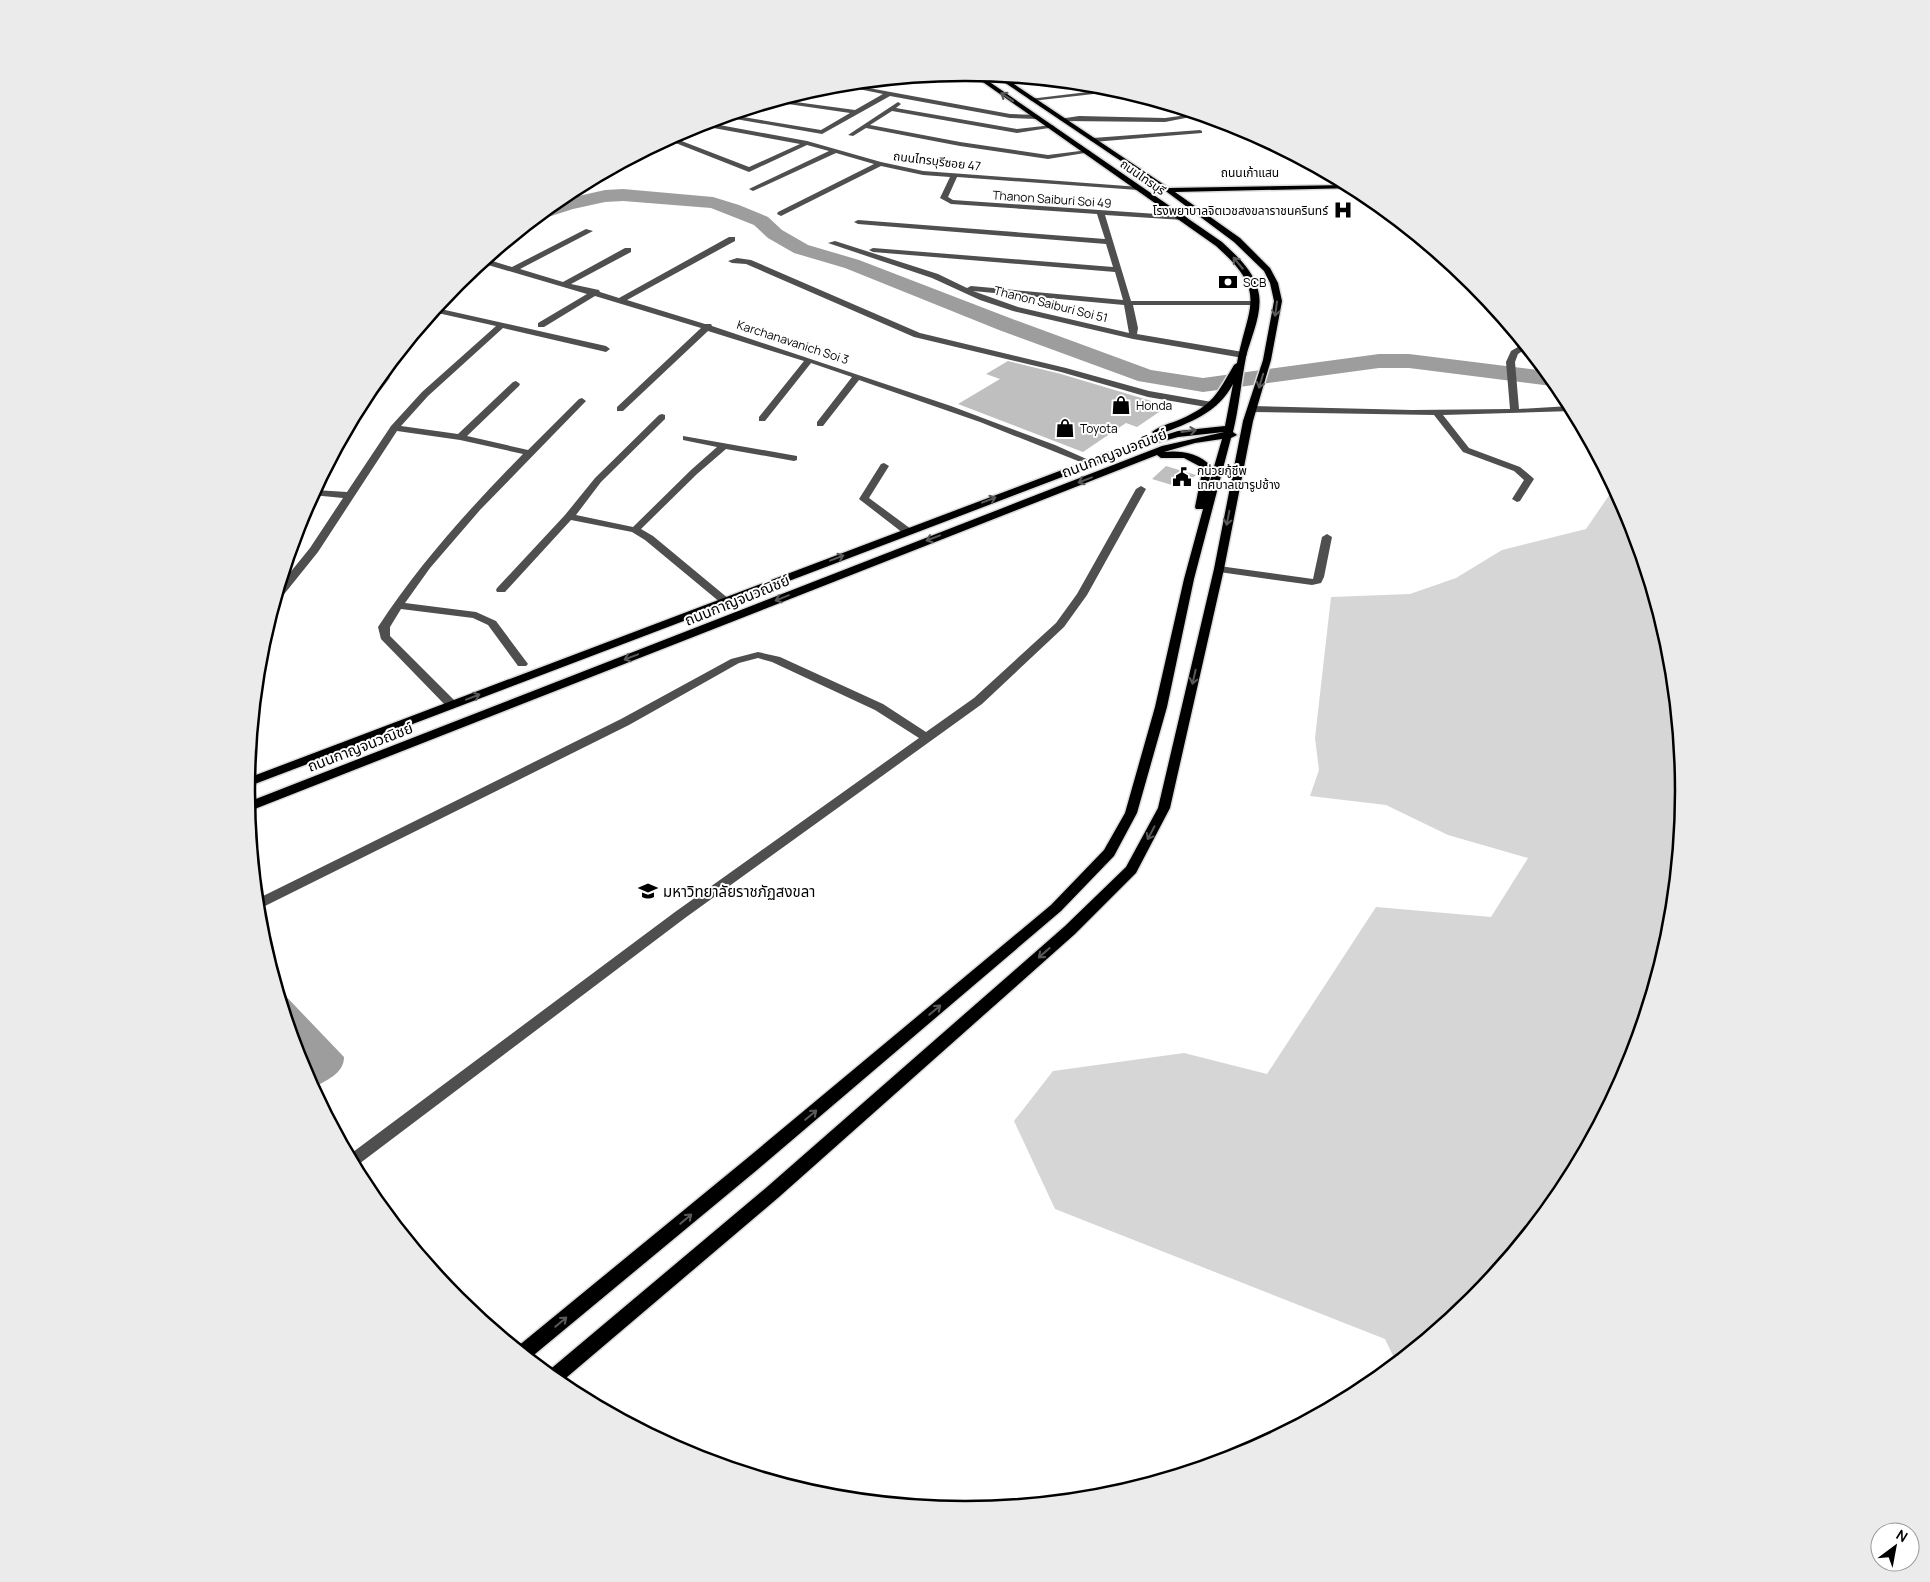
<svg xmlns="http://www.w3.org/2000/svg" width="1930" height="1582" font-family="Manrope,'Noto Sans Thai',sans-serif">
<rect width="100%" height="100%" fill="#fff"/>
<path fill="#d6d6d6" d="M 1615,490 L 1629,516 L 1670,651 L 1683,791 L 1670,931 L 1629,1066 L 1562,1190 L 1473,1299 L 1396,1362 L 1385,1339 L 1055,1209 L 1014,1121 L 1053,1071 L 1184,1053 L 1267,1074 L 1376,907 L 1491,917 L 1528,858 L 1448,835 L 1386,805 L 1310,796 L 1319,770 L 1315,738 L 1331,597 L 1410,594 L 1456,578 L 1502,550 L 1586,529 L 1612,491 Z"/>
<path fill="#9d9d9d" d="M 277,987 L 344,1057 C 344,1074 326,1080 313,1088 L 301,1066 Z"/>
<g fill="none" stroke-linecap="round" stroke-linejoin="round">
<path fill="#9d9d9d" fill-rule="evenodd" d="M 623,189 L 713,197 L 739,205 L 768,217 L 782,230 L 808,245 L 859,260 L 1015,320 L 1151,370 L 1203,378 L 1379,354 L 1409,354 L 1546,371 L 1557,385 L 1552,386 L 1409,368 L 1379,368 L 1203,392 L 1138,381 L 999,330 L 845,268 L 794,253 L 768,238 L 754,225 L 711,208 L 623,201 L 605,202 L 573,209 L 542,219 L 537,217 L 556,202 L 561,200 L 605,190 Z
M 384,372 L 387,373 L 390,378 L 376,396 L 365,397 Z"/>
</g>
<path fill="#bfbfbf" d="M 1008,361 L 1061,374 L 1168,406 L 1137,427 L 1126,423 L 1083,452 L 958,404 L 1000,379 L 986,374 Z
M 1166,466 L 1196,475 L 1182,488 L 1152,479 Z"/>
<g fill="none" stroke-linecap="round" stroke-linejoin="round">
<g stroke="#dbdbdb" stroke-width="3">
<path id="major" d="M 970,73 L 978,74 L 1222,242 C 1237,256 1253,270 1258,290 C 1264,311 1251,337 1246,357 C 1241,382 1239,408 1233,432 L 1237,435 L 1231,438 L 1194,579 L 1167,707 L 1137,813 L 1114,856 L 1061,911 L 757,1170 L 529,1359 L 517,1347 L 745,1160 L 1051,905 L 1104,850 L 1125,813 L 1155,707 L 1184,579 L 1203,509 L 1196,509 L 1195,507 L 1202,472 L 1201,467 L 1184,458 L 1161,458 L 1157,455 L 252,810 L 249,811 L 248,802 L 1162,446 L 1224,432 L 1178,437 L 1136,449 L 247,787 L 248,778 L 1107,453 L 1178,431 L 1225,426 L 1233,384 C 1218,413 1189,423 1160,434 L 1154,434 L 1152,432 C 1159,426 1172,423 1181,419 C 1213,405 1217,394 1234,365 L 1237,363 C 1248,304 1269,293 1216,246 ZM 1222,439 L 1209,484 L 1211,466 C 1199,453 1180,450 1164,452 L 1195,443 Z
M 995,76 L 1002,76 L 1169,188 L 1348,185 L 1355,188 L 1175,192 L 1240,238 L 1270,268 L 1278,283 L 1282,301 L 1271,360 L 1253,421 L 1224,569 L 1170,808 L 1136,873 L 1075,934 L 779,1197 L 560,1383 L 547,1372 L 767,1187 L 1065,926 L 1126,867 L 1158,808 L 1214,569 L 1243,421 L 1263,360 L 1274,301 L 1270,283 L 1264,271 L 1234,242 L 1167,192 Z"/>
</g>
<path fill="#4f4f4f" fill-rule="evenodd" d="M 847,84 L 1010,114 L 1037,115 L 1040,117 L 1037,119 L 1010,118 L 890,96 L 822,134 L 724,117 L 731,115 L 821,130 L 850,113 L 774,102 L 781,100 L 855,110 L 883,94 L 839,85 Z
M 1113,89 L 1120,91 L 1032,101 L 1029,99 Z
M 898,102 L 901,104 L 896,108 L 1017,129 L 1052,125 L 1055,127 L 1017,133 L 892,111 L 870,125 L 960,142 L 1048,155 L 1088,150 L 1091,152 L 1048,159 L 960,146 L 866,128 L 853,136 L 848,135 Z
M 1195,114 L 1201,115 L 1165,122 L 1062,121 L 1059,119 L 1079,116 L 1165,118 Z
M 714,120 L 717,122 L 714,124 L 807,141 L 881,162 L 923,171 L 1140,187 L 1140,189 L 1138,190 L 957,177 L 948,197 L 953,200 L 1186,216 L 1187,218 L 1183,220 L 1105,215 L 1131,301 L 1255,301 L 1259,303 L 1255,305 L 1133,305 L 1138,328 L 1137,334 L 1243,352 L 1247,355 L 1243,358 L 1133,339 L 1013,311 L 980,300 L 932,278 L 828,243 L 835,241 L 938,274 L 967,288 L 971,286 L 1123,300 L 1115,272 L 873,252 L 869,250 L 873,248 L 1113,267 L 1106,244 L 858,224 L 854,222 L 858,220 L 1105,239 L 1097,214 L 951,204 L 940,198 L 950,177 L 923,175 L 881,166 L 781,216 L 777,214 L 778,212 L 874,164 L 836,153 L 753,191 L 749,189 L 751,188 L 829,151 L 807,145 L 749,172 L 673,142 L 638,157 L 634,157 L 672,137 ZM 708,127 L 800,144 L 749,167 L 679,140 ZM 973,291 L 1124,305 L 1129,333 L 1018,307 Z
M 1200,130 L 1202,131 L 1202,133 L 1093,142 L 1090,140 L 1093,138 Z
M 586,229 L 593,231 L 520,269 L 563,282 L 625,248 L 631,248 L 631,252 L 571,284 L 599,290 L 600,292 L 619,298 L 729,237 L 735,237 L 735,241 L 627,300 L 705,324 L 711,324 L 712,326 L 951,406 L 1055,445 L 1091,461 L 1086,464 L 1083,463 L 980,422 L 859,380 L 823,426 L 817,426 L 817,422 L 852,377 L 811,363 L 765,421 L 759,421 L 759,417 L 804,361 L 708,331 L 623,411 L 617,411 L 617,407 L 701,328 L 595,296 L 544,327 L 538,327 L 538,323 L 587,294 L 488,265 L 472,271 L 486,259 L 512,267 Z
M 737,258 L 751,260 L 920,333 L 1066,368 L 1149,391 L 1212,402 L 1217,405 L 1212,408 L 1148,397 L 1061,372 L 914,337 L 746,264 L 732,263 L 728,261 Z
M 436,308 L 606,346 L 610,349 L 606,352 L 503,328 L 428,396 L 401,426 L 458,434 L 513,382 L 516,381 L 520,384 L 519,386 L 467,436 L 528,450 L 579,399 L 582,398 L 586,401 L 480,510 L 430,568 L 405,603 L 476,612 L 496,621 L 528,664 L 526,666 L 518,666 L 488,625 L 473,618 L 401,609 L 390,627 L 390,636 L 456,702 L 458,705 L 452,709 L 448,708 L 381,639 L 378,627 C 420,563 470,508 523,454 L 460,440 L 397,431 L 318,552 L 281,598 L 276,599 L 280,585 L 310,548 L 343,498 L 312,495 L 315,490 L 347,492 L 391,426 L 422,392 L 496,326 L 433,312 Z
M 1523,344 L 1527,348 L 1518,354 L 1515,362 L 1519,409 L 1570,406 L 1573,411 L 1443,415 L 1469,448 L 1520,467 L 1532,477 L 1534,479 L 1520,501 L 1517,502 L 1512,499 L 1524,480 L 1514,471 L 1463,452 L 1434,415 L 1252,412 L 1247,409 L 1252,406 L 1412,410 L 1510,409 L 1506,362 L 1511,351 Z
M 662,414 L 665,415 L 665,419 L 601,482 L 576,515 L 633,527 L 691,470 L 717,447 L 683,440 L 683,436 L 797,456 L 797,460 L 794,461 L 726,449 L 697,474 L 641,529 L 653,536 L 729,599 L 730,601 L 729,603 L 721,603 L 645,540 L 632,532 L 571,520 L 505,592 L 497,592 L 496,590 L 497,588 L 565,515 L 595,478 L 659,415 Z
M 884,463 L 889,466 L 869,498 L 911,529 L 911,533 L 903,533 L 859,499 L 881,464 Z
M 1141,486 L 1146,489 L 1087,595 L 1064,627 L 982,704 L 685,918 L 355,1167 L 349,1155 L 675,912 L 919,738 L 875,710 L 772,662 L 758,658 L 739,663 L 629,725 L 263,907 L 258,909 L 257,899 L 621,719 L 731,659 L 754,653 L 758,652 L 780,657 L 883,704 L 926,732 L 974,698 L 1056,623 L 1077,594 L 1136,489 Z
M 1327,534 L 1332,537 L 1324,577 L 1321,583 L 1312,585 L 1219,572 L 1214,569 L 1219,566 L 1313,579 L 1322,537 Z"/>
<use href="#major" fill="#000" fill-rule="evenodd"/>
</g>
<defs><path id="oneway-shaft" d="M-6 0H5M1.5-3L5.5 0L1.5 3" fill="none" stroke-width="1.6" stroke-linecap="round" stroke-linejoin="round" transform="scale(1.25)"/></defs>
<g stroke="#595959">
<use href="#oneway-shaft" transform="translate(1007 97) rotate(-146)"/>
<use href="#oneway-shaft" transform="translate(1238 263) rotate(-130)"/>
<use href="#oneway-shaft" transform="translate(1276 309) rotate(98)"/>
<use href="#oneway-shaft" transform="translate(1261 381) rotate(107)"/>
<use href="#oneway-shaft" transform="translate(1189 431) rotate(-8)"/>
<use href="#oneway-shaft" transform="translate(1085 480) rotate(159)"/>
<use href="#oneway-shaft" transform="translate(989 500) rotate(-21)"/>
<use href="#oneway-shaft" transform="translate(1228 518) rotate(101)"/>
<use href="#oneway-shaft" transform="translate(933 538) rotate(159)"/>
<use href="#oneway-shaft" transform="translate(837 558) rotate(-21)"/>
<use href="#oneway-shaft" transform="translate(782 598) rotate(158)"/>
<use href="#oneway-shaft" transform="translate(631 657) rotate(159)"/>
<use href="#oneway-shaft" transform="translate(1194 677) rotate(103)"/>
<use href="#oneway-shaft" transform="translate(473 697) rotate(-21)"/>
<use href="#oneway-shaft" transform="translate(1151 833) rotate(118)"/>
<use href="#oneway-shaft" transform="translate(1044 953) rotate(139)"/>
<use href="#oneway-shaft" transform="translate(935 1010) rotate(-40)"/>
<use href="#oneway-shaft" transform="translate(811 1115) rotate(-40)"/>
<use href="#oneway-shaft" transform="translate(686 1219) rotate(-40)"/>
<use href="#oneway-shaft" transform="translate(561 1322) rotate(-40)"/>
</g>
<defs>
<g id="hospital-bare" transform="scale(1.5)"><path d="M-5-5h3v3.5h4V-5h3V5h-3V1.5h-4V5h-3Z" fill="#000" stroke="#fff" stroke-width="2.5" paint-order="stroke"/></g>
<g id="bank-bare" transform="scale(1.5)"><path d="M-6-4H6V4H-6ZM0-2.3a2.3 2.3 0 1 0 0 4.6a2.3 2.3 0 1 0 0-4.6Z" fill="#000" stroke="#fff" stroke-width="2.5" paint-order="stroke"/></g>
<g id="shop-bare" transform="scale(1.5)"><path d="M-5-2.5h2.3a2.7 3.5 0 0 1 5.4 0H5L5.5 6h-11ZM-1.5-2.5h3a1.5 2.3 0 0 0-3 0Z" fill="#000" stroke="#fff" stroke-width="2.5" paint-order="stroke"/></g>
<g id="civic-bare" transform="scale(1.5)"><path d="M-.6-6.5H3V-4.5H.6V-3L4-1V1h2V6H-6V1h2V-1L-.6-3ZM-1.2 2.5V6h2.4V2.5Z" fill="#000" stroke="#fff" stroke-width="2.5" paint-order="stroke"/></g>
<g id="university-bare" transform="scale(1.5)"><path d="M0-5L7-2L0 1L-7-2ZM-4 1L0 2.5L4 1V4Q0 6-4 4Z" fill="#000" stroke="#fff" stroke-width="2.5" paint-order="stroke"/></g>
</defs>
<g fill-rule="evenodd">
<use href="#hospital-bare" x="1343" y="210"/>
<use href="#bank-bare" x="1228" y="282"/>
<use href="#shop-bare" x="1121" y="405"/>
<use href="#shop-bare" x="1065" y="428"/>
<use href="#civic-bare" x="1182" y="477"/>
<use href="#university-bare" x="648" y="891"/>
</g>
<g text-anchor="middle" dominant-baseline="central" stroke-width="4" stroke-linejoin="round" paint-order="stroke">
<g font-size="12" fill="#000" stroke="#fff">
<text transform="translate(937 161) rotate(7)">ถนนไทรบุรีซอย 47</text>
<text x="1250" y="172">ถนนเก้าแสน</text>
<text transform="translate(1143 177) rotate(35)">ถนนไทรบุรี</text>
<text transform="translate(1052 199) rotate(4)">Thanon Saiburi Soi 49</text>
<text transform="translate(1051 304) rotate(14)">Thanon Saiburi Soi 51</text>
<text transform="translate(793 342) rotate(18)">Karchanavanich Soi 3</text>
</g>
<g font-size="12" fill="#000" stroke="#fff" text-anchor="start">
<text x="1328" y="210" text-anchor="end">โรงพยาบาลจิตเวชสงขลาราชนครินทร์</text>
<text x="1243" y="282">SCB</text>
<text x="1136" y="405">Honda</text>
<text x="1080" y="428">Toyota</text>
<text x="1197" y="470">กน่วยกู้ชีพ<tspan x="1197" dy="14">เทศบาลเขารูปช้าง</tspan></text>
</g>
<g font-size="15" fill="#000" stroke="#fff">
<text transform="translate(1114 453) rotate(-21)">ถนนกาญจนวณิชย์</text>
<text transform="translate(737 600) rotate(-22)">ถนนกาญจนวณิชย์</text>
<text transform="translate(360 747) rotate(-21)">ถนนกาญจนวณิชย์</text>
</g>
<g font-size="15" fill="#000" stroke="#fff" text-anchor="start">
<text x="663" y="891">มหาวิทยาลัยราชภัฏสงขลา</text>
</g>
</g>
<path d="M0 0H1930V1582H0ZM255 791a710 710 0 1 1 1420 0a710 710 0 1 1-1420 0Z" fill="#ebebeb" fill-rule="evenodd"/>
<path fill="none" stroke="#000" stroke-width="2.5" d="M255 791a710 710 0 1 1 1420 0a710 710 0 1 1-1420 0Z"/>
<g transform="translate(1895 1547) rotate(32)"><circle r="24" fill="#ffffff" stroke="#999999"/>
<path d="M0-4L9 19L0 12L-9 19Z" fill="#000000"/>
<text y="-8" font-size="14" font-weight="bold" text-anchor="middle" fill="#000000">N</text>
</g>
</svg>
